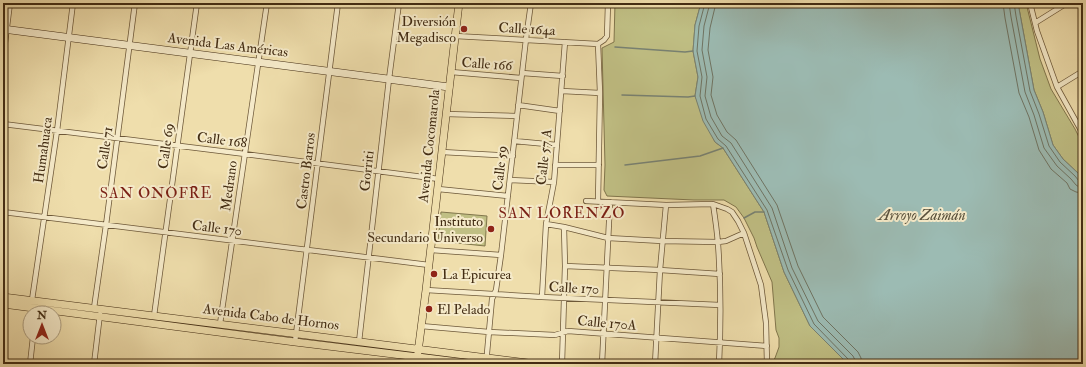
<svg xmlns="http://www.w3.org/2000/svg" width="1086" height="367" font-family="'IM FELL Double Pica',serif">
<rect width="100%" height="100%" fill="#efdeac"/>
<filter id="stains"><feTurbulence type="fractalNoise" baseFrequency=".005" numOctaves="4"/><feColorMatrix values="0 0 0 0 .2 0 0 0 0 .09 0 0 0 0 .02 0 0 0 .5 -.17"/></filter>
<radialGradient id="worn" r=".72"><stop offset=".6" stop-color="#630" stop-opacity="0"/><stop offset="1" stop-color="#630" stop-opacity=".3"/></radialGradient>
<path fill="#c0bf84" stroke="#81764c" d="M 615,3 L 701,3 L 695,25 L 693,51 L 698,77 L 695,96 L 715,142 L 723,148 L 764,212 L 784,272 L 810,326 L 848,364 L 771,364 L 775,358 L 779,347 L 779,338 L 776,330 L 772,282 L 757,247 L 754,238 L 744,218 L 736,207 L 724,200 L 694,200 L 607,196 L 604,190 L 605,165 L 602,48 L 614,42 Z
M 1018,3 L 1026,3 L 1040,59 L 1051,89 L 1075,129 L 1083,145 L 1083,181 L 1079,174 L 1063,159 L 1053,145 L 1043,112 L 1034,90 Z
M 441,212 L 487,216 L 485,246 L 438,241 Z"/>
<path fill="#9cbbb3" stroke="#788273" d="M 701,3 L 1018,3 L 1034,90 L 1043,112 L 1053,145 L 1063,159 L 1079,174 L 1083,181 L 1083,364 L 848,364 L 810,326 L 784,272 L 764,212 L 723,148 L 715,142 L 703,121 L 695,96 L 698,77 L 693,51 L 695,25 Z"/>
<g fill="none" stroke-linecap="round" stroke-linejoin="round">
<path stroke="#6f7463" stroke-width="1" d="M 705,3 L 699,26 L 697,51 L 702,77 L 700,96 L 706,119 L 718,139 L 726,146 L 767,210 L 788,270 L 814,324 L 849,360 L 851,364
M 710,3 L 704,26 L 702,50 L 707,77 L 705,96 L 711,117 L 722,136 L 731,143 L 772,208 L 792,268 L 818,321 L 853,356 L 855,360 L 856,364
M 716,3 L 710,28 L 708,50 L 713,77 L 711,95 L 717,115 L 727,132 L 736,140 L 777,205 L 798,266 L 823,317 L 858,352 L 861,358 L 862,364
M 1003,3 L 1005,18 L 1019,93 L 1029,117 L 1039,150 L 1051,169 L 1067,183 L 1070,189 L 1076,192 L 1083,193
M 1009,3 L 1011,17 L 1025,92 L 1034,115 L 1044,148 L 1057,166 L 1071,179 L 1076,185 L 1079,187 L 1083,187
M 1014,3 L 1016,16 L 1030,91 L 1039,114 L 1049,146 L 1060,162 L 1075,176 L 1079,181 L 1083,182"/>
<path stroke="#788273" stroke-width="1.5" d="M 615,47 L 685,52 L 693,51
M 622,95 L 688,97 L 695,96
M 625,165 L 700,156 L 723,148
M 744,218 L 755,212 L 764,212"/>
<g stroke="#6d5839" stroke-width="6">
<path id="minor" d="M 1030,3 L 1037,31 L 1057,87 L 1083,134
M 1082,3 L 1083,5
M 1035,23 L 1067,3
M 455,36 L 598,44
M 598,44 L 604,40 L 607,36 L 608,3
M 3,59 L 10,3
M 451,72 L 521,78
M 522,73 L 563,76
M 1057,87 L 1083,71
M 562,91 L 600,93
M 518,105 L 560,111
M 446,114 L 517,116
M 3,124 L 245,154 L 439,179
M 514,141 L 557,145
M 442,152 L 513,156
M 555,165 L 599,165
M 510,180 L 554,182
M 438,189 L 508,196
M 586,201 L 666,205 L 713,204 L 727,209 L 732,212 L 738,221 L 744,233 L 761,285 L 766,323 L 767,364
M 598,202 L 600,93 L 598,44
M 713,204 C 715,217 717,231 718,244 C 721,284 721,324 719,364
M 3,212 L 429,265
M 546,224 L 564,227 L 608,238 L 662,241 L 718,242 L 726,241 L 744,233
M 431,250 L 501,255
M 565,266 L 660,270 L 720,274
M 426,290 L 542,297 L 720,305
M 542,297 L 546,224 L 554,182 L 565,42
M 32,300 L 57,131 L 73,3
M 96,309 L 94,308 L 106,225 L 135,3
M 154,316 L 197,3
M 220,324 L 267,3
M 421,326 L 489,332 L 555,335 L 568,331 L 767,346
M 295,342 L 338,3
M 359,342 L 389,79 L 399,3
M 30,364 L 33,337
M 94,364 L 100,314
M 486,364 L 492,299 L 496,290 L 501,255 L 526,39 L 531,3
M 562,364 L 565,266 L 564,227
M 602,364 L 610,202
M 655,364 L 660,270 L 666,205"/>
</g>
<g stroke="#422c13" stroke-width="8">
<path id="secondary" d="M 3,29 L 449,87
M 416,364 L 417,357"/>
</g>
<g stroke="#422c13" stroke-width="8">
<path id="primary" d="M 3,297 L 536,364
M 3,304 L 295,342 L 475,364
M 418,352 L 426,290 L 459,3"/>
</g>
<use href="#minor" stroke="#f5eac9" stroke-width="4.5"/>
<use href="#secondary" stroke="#f5eac9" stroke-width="7"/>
<use href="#primary" stroke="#efdeac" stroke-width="7"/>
</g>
<g fill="#8f2418" stroke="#f5eac9" stroke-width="1.5">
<circle cx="464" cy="29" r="4"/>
<circle cx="491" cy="229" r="4"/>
<circle cx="434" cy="274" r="4"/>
<circle cx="429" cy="309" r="4"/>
</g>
<g text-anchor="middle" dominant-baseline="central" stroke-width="4" stroke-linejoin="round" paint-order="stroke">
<g font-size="14" fill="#422c13" stroke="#f5eac9" text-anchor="end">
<text x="456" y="21">Diversión<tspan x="456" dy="16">Megadisco</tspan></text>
<text x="483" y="221">Instituto<tspan x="483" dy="16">Secundario Universo</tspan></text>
<text x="442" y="274" text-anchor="start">La Epicurea</text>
<text x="437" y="309" text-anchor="start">El Pelado</text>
</g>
<g font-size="14" fill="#422c13" stroke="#f5eac9">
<text transform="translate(527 29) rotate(3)">Calle 164a</text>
<text transform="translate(228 45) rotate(7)">Avenida Las Américas</text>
<text transform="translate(487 64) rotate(4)">Calle 166</text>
<text transform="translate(222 140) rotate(7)">Calle 168</text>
<text transform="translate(166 146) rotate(-82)">Calle 69</text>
<text transform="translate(429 146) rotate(-84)">Avenida Cocomarola</text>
<text transform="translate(105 148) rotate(-82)">Calle 71</text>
<text transform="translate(43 150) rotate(-82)">Humahuaca</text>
<text transform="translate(544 157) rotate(-84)">Calle 57 A</text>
<text transform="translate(500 168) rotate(-84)">Calle 59</text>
<text transform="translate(306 171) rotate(-83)">Castro Barros</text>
<text transform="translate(367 171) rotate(-84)">Gorriti</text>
<text transform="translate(229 186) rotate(-82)">Medrano</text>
<text transform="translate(217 228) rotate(7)">Calle 170</text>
<text transform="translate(574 288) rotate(3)">Calle 170</text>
<text transform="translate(271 317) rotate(7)">Avenida Cabo de Hornos</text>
<text transform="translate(607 323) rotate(5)">Calle 170A</text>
</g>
<g font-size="15" letter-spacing="1" fill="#7a1f14" stroke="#f5eac9">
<text x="156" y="193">SAN ONOFRE</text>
<text x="562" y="213">SAN LORENZO</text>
</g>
<g font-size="15" font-style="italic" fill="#58503b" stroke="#f5eac9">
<text x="922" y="215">Arroyo Zaimán</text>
</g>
</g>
<rect width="1086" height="367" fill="none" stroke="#efdeac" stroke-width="16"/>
<rect x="4" y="4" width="1078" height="359" fill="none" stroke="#422c13" stroke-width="2"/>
<rect x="8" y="8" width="1070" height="351" fill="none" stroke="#422c13"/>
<g transform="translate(42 325)"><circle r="19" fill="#f5eac9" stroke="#ad9e80"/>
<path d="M0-3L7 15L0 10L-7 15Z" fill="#8f2418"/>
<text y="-6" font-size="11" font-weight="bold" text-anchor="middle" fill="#422c13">N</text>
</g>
<rect width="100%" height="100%" filter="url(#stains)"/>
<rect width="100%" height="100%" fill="url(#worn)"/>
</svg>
